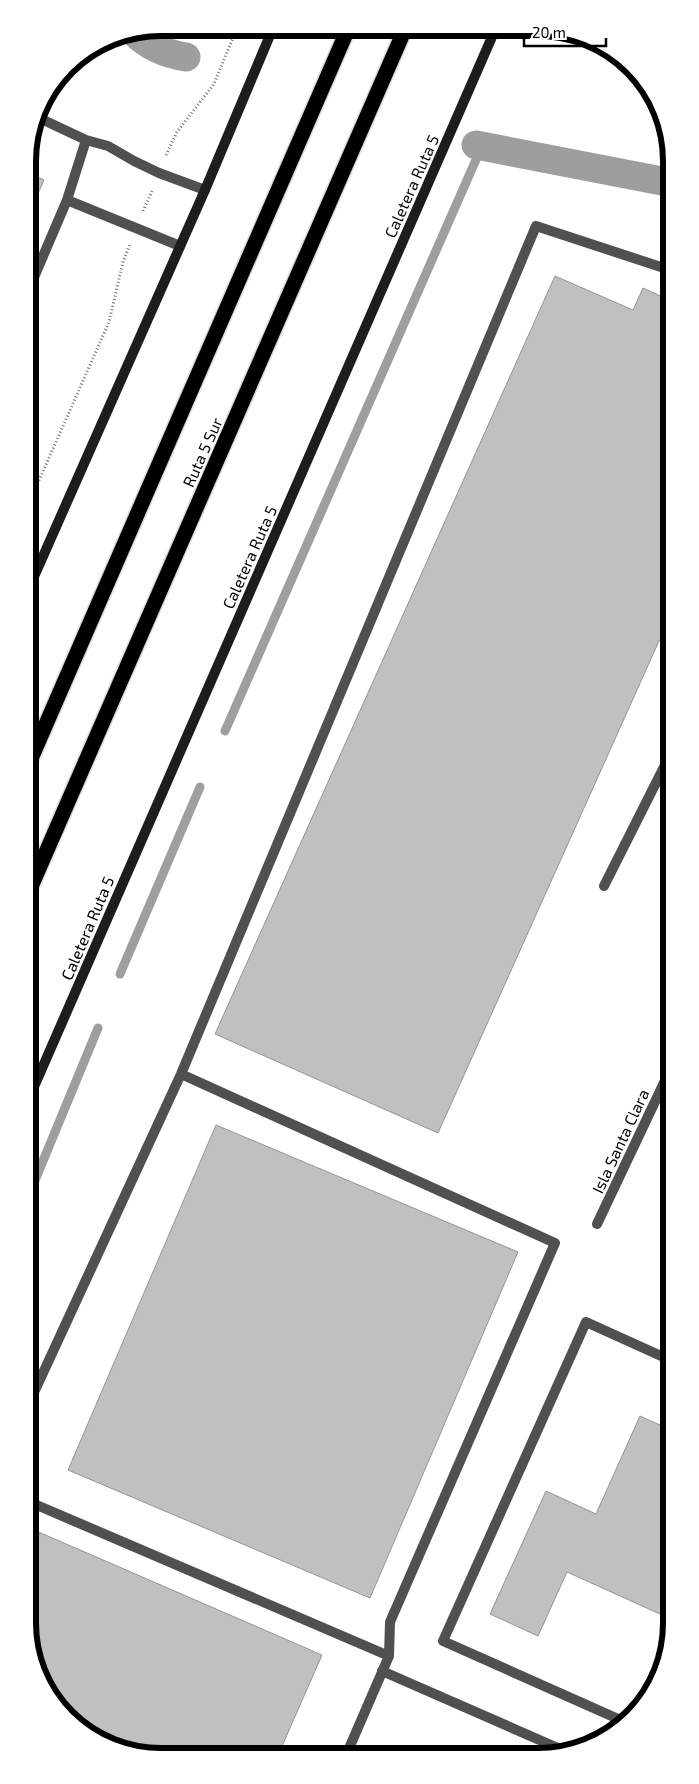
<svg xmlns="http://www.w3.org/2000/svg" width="699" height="1784" font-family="'Exo 2',sans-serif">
<rect width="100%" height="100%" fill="#fff"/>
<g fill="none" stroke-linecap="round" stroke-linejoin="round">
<path stroke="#9e9e9e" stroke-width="9" d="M 225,731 L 482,146
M 120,974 L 200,787
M 31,1190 L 98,1028"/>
<path stroke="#9e9e9e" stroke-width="29" d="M 135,33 C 149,47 167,54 186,57
M 476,145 L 667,182"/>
</g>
<path fill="#c0c0c0" stroke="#949494" d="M 28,172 L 44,180 L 28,216 Z
M 555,276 L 633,310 L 643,288 L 667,299 L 668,621 L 438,1133 L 215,1034 Z
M 216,1125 L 518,1252 L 370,1598 L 68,1470 Z
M 640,1416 L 671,1430 L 671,1619 L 567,1572 L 538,1636 L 490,1614 L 546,1491 L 596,1514 Z
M 34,1530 L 322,1655 L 279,1753 L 136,1754 L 67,1717 L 32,1657 L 32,1536 Z"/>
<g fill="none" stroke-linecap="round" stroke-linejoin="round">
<g stroke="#dbdbdb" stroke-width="18">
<path id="highway" d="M 30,761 L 348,29
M 30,889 L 405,29"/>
</g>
<path stroke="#727272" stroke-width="3" stroke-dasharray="1 2.5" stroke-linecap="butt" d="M 166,155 L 177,132 L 214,84 L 237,28
M 143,211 L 152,191
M 29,503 L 109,322 L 123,262 L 130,244"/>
<path stroke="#505050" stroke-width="10" d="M 37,117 L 86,140 L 108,146 L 134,161 L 159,173 L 205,190
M 67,200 L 180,246
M 32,282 L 67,200 L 86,140
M 604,886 L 669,757
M 181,1074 L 555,1243 L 390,1622 L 389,1656 L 347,1753
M 31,1399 L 181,1074 L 536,226 L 667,269
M 32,1503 L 389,1656
M 382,1671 L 567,1752
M 625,1722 L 443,1641 L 586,1322 L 670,1360"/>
<path stroke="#505050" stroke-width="10" d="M 597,1224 L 670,1070"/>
<path stroke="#1d1d1d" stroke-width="10" d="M 29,588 L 205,190 L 273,28
M 30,1096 L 495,30"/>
<use href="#highway" stroke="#000" stroke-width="15"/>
</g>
<g text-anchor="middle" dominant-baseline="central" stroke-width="4" stroke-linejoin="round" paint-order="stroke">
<g font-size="16" fill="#000" stroke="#fff">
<text transform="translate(411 186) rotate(-66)">Caletera Ruta 5</text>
<text transform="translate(202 452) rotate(-66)">Ruta 5 Sur</text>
<text transform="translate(249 557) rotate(-66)">Caletera Ruta 5</text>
<text transform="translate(87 928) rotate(-67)">Caletera Ruta 5</text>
<text transform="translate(620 1141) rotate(-65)">Isla Santa Clara</text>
</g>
</g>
<path d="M0 0H699V1784H0ZM161 36H538A125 125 0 0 1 663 161V1623A125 125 0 0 1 538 1748H161A125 125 0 0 1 36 1623V161A125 125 0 0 1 161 36Z" fill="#fff" fill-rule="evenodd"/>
<path fill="none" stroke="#000" stroke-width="6" d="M161 36H538A125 125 0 0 1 663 161V1623A125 125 0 0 1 538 1748H161A125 125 0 0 1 36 1623V161A125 125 0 0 1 161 36Z"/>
<path d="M524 38v8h82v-8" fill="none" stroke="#000000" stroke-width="2.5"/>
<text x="532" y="38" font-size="15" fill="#000000" stroke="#ffffff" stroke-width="4" paint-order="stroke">20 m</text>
</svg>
